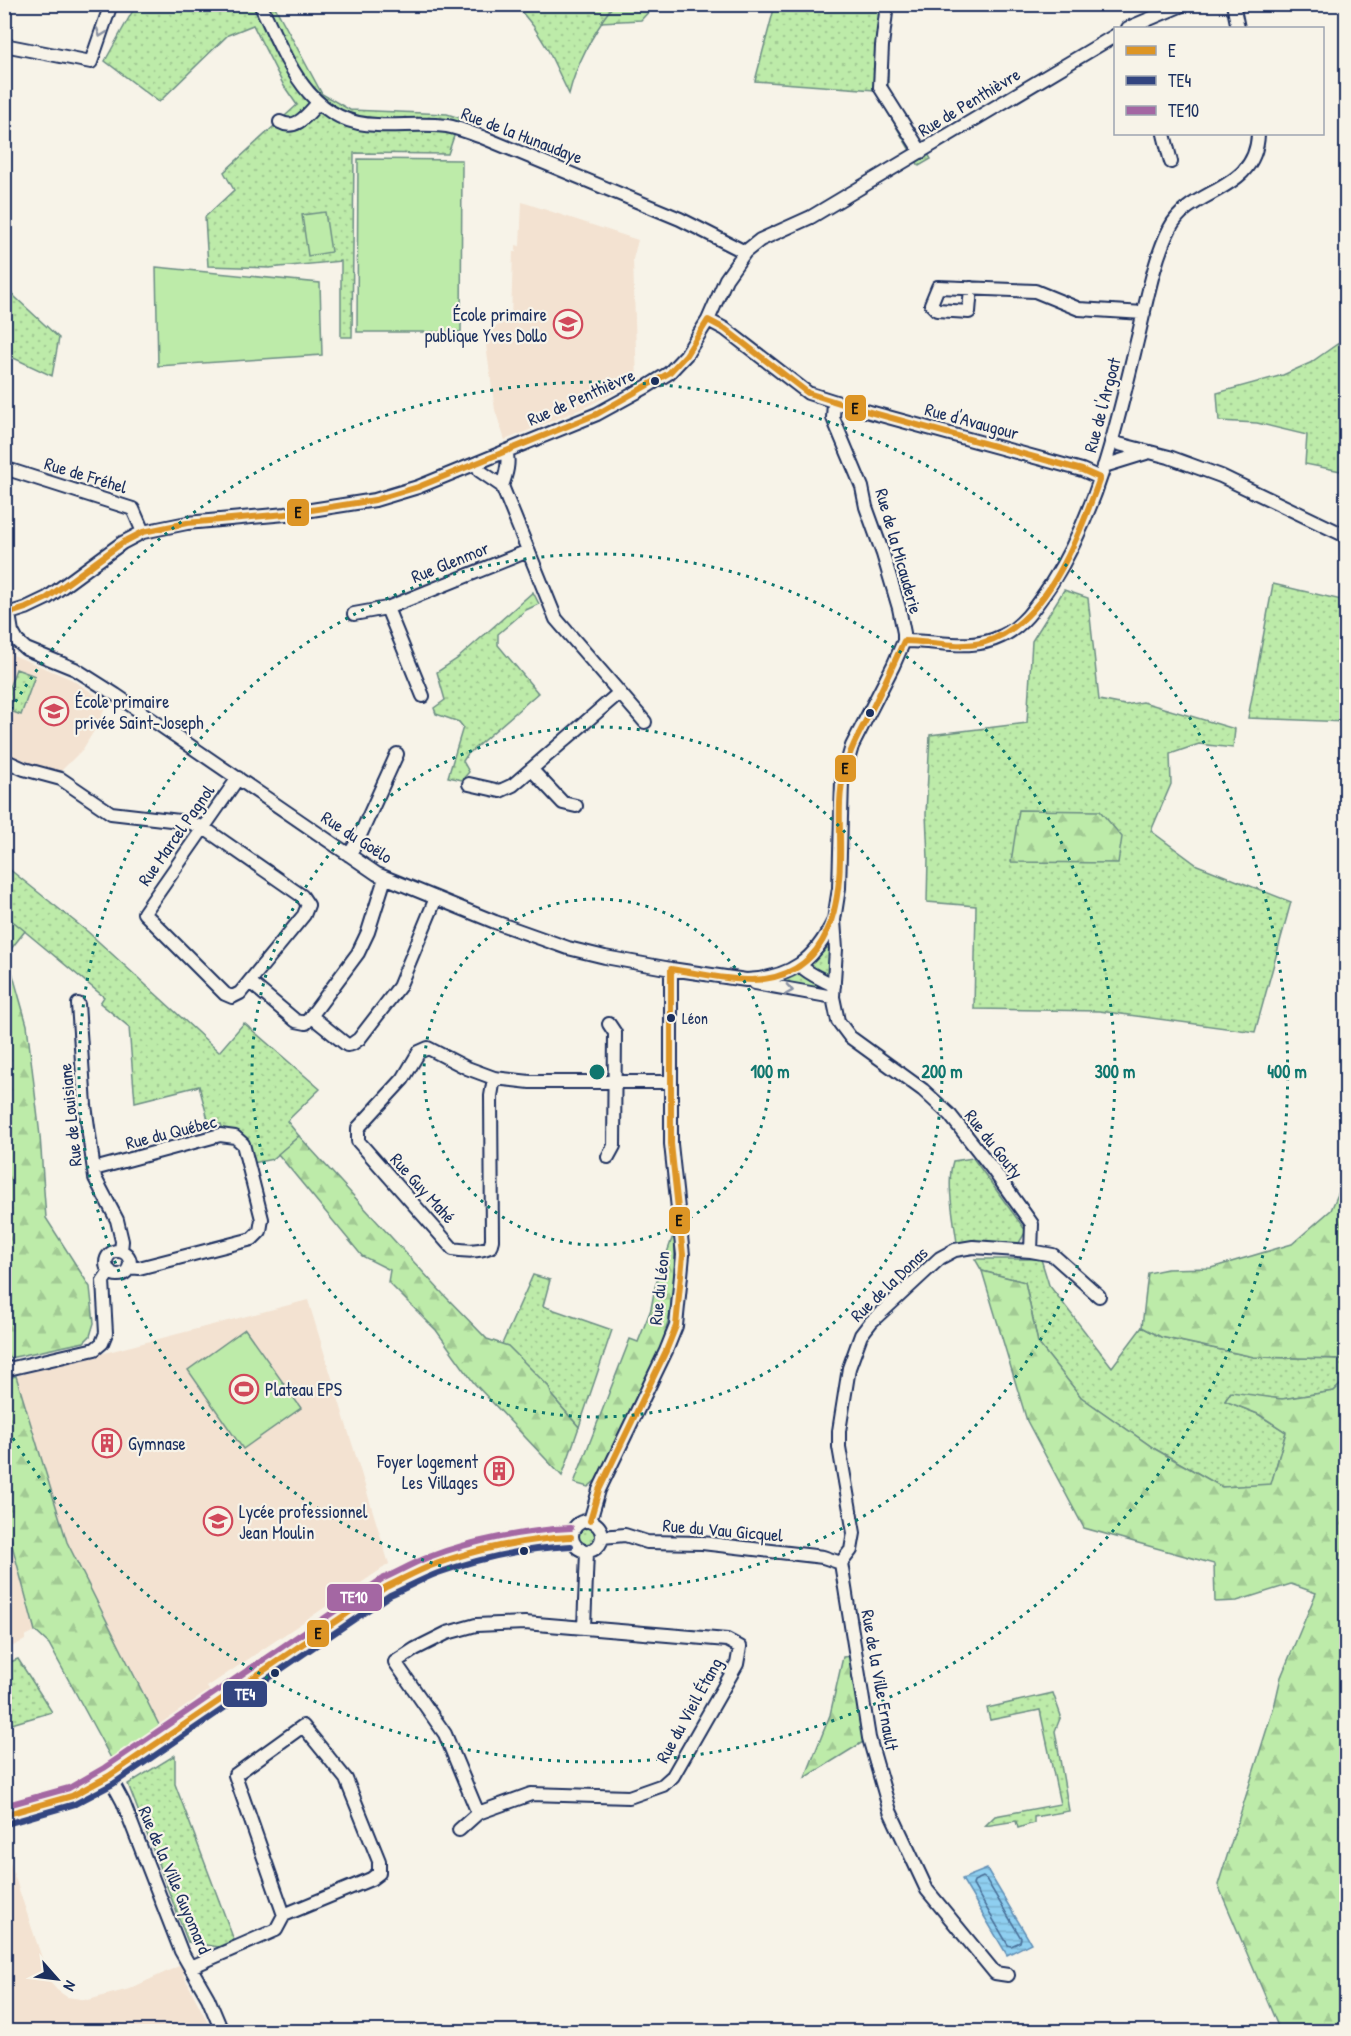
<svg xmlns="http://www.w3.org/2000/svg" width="1351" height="2036" font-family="'Patrick Hand',sans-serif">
<defs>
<pattern id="grass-dots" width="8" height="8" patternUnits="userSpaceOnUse" patternTransform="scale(1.5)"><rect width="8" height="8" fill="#bdeba9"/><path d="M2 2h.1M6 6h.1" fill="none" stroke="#a2ca94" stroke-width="1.8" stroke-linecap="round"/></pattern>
<pattern id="forest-firs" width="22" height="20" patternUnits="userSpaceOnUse" patternTransform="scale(1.5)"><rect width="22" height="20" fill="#bdeba9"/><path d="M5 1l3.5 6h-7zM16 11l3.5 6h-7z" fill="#a2ca94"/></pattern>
<pattern id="water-rules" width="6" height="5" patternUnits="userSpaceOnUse" patternTransform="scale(1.5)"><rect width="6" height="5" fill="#8fcff0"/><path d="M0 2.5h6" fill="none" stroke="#7bb2d0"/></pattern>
</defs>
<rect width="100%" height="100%" fill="#f7f3e8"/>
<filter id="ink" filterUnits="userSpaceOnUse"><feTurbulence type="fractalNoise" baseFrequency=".0167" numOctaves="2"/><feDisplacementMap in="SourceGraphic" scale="12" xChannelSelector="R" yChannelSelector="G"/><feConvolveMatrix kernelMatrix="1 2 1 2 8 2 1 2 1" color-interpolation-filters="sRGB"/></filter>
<g filter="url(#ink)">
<path fill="#f3e2d1" d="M 522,202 L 638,240 L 633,259 L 637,381 L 586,407 L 505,440 L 495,410 L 486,345 L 491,344 L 492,328 L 511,320 L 513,252 L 516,252 L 516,245 L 520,246 Z
M 5,648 L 14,650 L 13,655 L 71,679 L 107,702 L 100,721 L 83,749 L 59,773 L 53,770 L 41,769 L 5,752 Z
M 308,1300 L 389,1564 L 207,1687 L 211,1693 L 160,1727 L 67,1542 L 16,1376 Z
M 4,1519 L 35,1631 L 25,1636 L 25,1640 L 5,1650 Z
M 4,1845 L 50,1982 L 57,1990 L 67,1997 L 88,2000 L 129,1989 L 181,1965 L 187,1973 L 183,1974 L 212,2031 L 5,2031 Z"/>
<path fill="url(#grass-dots)" stroke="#6c8d84" stroke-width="1.5" d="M 136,5 L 274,5 L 322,94 L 350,110 L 447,114 L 460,118 L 448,154 L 354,153 L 352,337 L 341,337 L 341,261 L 269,268 L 208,266 L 205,217 L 234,190 L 224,172 L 297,105 L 284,86 L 253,25 L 228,35 L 159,102 L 105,61 Z
M 516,5 L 614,5 C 594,32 577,61 569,94 L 547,48 L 534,27 Z
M 775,5 L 893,5 L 888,38 L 888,87 L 931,159 L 919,166 L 875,90 L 755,81 Z
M 5,284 L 15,297 L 59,338 L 52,376 L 5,354 Z
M 1343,340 L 1346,346 L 1346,472 L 1305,464 L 1307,435 L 1257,423 L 1219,421 L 1217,393 L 1283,375 L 1310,363 Z
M 1273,584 L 1346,601 L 1346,722 L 1248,718 Z
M 1064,590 L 1088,598 L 1099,700 L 1125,705 L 1143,702 L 1235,729 L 1233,748 L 1199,744 L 1170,754 L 1171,784 L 1151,831 L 1197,865 L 1291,902 L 1255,1032 L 1099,1011 L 974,1009 L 976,906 L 927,902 L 928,858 L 926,814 L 930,735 L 1027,723 L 1032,641 Z
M 533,592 L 539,604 L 526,610 L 498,634 L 498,645 L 538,693 L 467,755 L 463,761 L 469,772 L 462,780 L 448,777 L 463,727 L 459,722 L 436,714 L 434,708 L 445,700 L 437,672 L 457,659 Z
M 16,669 L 35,676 L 21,715 L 5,709 L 5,699 Z
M 4,865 L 88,932 L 219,1052 L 244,1023 L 320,1089 L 287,1121 L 299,1136 L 273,1159 L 253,1163 L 223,1130 L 221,1124 L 210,1127 L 199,1086 L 135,1102 L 129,1027 L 100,1003 L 104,997 L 5,915 Z
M 827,948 L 830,948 L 828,975 L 809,967 Z
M 799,974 L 822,981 L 828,986 L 827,990 L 783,984 L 782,982 Z
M 973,1158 L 1026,1231 L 1019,1243 L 957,1243 C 954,1219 946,1184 953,1161 Z
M 975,1259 L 1041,1259 L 1049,1285 L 1112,1367 L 1142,1327 L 1161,1337 L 1254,1357 L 1346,1359 L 1346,1379 L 1334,1391 L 1282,1399 L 1230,1393 L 1225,1401 L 1258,1414 L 1286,1432 L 1271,1485 L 1222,1487 L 1155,1449 L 1081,1397 L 1038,1343 L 1025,1282 L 982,1271 Z
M 533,1275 L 550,1280 L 543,1306 L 612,1330 L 579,1427 L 552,1396 L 549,1387 L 502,1344 Z
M577 1536a9 9 0 1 1 18 0a9 9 0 1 1-18 0Z
M 18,1659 L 52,1712 L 5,1726 L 5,1664 Z
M 1053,1693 L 1061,1716 L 1055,1731 L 1069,1811 L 1034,1817 L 1034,1823 L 1018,1828 L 1016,1821 L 985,1826 L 995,1816 L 1060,1804 L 1040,1710 L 990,1720 L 987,1708 Z
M 175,1755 L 175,1784 L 234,1940 L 218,1947 L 188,1942 L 128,1784 Z"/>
<path fill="url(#forest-firs)" stroke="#6c8d84" stroke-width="1.5" d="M 614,4 L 655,4 L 655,5 L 641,20 L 601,22 Z
M 1019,810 L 1100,811 L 1122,837 L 1118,863 L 1011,862 Z
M 5,915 L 25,931 L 7,954 L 27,1025 L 40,1136 L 46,1218 L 90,1287 L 94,1323 L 90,1336 L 84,1342 L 5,1359 Z
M 299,1136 L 443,1294 L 487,1339 L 508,1346 L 549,1387 L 552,1396 L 579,1427 L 562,1476 L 474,1383 L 436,1330 L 388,1282 L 390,1270 L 362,1256 L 278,1154 Z
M 1346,1176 L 1346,1359 L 1254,1357 L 1161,1337 L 1142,1327 L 1148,1273 L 1167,1269 L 1211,1268 L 1292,1244 L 1331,1210 Z
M 675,1230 C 675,1271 674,1311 660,1350 L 596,1480 L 588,1487 L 574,1483 L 630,1339 L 638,1342 L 651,1309 L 655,1287 Z
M 982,1271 L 1025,1282 L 1038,1343 L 1081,1397 L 1155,1449 L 1222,1487 L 1271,1484 L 1286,1432 L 1258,1414 L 1225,1401 L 1231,1392 L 1282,1399 L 1334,1391 L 1346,1379 L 1346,2031 L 1280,2031 L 1218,1885 L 1275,1703 L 1281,1677 L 1316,1593 L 1291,1584 L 1237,1601 L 1215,1602 L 1214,1564 L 1084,1528 L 1027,1421 Z
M 16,1376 L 67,1542 L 160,1727 L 112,1760 L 49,1644 L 35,1631 L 5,1519 L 5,1379 Z
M 862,1655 L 855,1681 L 863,1742 L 805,1778 L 830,1715 L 843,1657 Z"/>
<path fill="#bdeba9" stroke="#6c8d84" stroke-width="1.5" d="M 358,159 L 462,160 L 461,332 L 357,332 Z
M 325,212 L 331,252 L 308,256 L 302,215 Z
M 156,267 L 320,283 L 322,355 L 158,366 Z
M 245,1329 L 301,1408 L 243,1449 L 188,1370 Z"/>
<path fill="url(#water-rules)" stroke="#618fb6" stroke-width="1.5" d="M 987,1869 L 1031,1943 L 1007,1955 L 962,1879 Z"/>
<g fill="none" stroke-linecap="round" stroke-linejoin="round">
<path stroke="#496f98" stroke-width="1.5" d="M 983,1877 L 986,1879 L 1021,1938 L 1020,1942 L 1011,1946 L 1008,1945 L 973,1885 L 974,1881 Z"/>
<g stroke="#1b2f5e" stroke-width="16">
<path id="minor" d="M 260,4 C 286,57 307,124 377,125 C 400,126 424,123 447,126 C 459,128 470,133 482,137 L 680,219 L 745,252
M 887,4 L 882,46 L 880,87 L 921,152
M 1233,4 L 1238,28
M 4,7 L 5,4
M 1128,28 L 1185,4
M 4,45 L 91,62 L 111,4
M 280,122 C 296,131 307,115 318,103
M 1164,134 L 1171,162
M 971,288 L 969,312 L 937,310 L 931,304 L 938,287 L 1035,291 L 1079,309 L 1144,313
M 708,320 L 725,329 L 808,393 L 855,408 L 1082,470 L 1100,478
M 834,402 L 833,418 L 862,487 L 866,507 L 883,554 L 899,608 L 904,633 L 904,641 L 893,666 L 852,746 L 842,781 L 839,888 L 834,920 L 836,949 L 833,997 L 838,1021 L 850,1037 L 923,1090 L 950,1115 L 991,1167 L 1032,1224 L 1031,1251
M 1111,442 L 1169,457 L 1221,476 L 1346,536
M 477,464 L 480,471 L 502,486 C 506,475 510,462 506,451
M 1104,466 L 1146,453
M 4,468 L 133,509 L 143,532
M 502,486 L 556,619 L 645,722
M 9,614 L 12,632 L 17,641 L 26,649 L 75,669 L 116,695 L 377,874 L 495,922 L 568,948 L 605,957 L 671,969 L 746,980 C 791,978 815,960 834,920
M 354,614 L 387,608
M 4,615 L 26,608 L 47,598 L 122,543 L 143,532 L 187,523 L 286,514 L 375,500 L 418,487 L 597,414 L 648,386 L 669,373 L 686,355 L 708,320 L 726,279 L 745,252 L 760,240 L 811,217 L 1116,35
M 904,641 C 937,640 970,652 1002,636 C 1024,626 1038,603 1051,584 C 1098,511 1117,425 1137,341 C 1146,305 1153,261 1170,228 C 1191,187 1256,193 1258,134
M 423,696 L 387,608 L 528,551
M 4,760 L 24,769 L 61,779 L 111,813 L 188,822 L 204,828 L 302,896 L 308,905 L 304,915 L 240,993 L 232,997 L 225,994 L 144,913 L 238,778
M 531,769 L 563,803 L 576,806
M 469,784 L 500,791 L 513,785 L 619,693
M 349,855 L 357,842 L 397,754
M 800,965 C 809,975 823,979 834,986
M 250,982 L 296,1021 L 306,1023 L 358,953 L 368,932 L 385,878
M 755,983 L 833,997
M 78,1004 L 85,1105 L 95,1178 L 117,1220 L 122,1241 L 121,1251
M 311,1016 L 347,1045 L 352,1044 L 359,1039 L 399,987 L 436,898
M 494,1078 L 491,1096 L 492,1240 L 490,1247 C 477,1252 466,1251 453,1249 L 358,1141 L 358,1128 L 403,1079 L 419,1052 L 428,1048 L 467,1068 L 494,1078 L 530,1082 L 671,1082
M 608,1157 L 614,1146 L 615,1033 L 609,1024
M 94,1169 L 220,1135 L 235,1137 L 243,1144 L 262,1219 L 260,1231 L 252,1239 L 139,1268 L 129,1267
M106 1263a12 12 0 1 1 24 0a12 12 0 1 1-24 0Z
M 4,1370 L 95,1349 L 102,1343 L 106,1333 L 103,1281 L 110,1271
M572 1536a15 15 0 1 1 30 0a15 15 0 1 1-30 0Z
M 590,1521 L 599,1490 L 666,1351 L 676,1326 L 683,1255 L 671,1144 L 671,969
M 602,1537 L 625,1535 L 647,1542 L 702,1543 L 823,1557 L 841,1563
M 841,1563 L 851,1550 L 854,1533 L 839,1447 L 839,1431 L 849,1368 L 861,1335 L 871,1322 L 940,1258 L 955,1250 L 973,1247 L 1031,1251 L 1053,1255 L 1099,1296
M 841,1563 L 869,1738 L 890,1811 L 927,1890 L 995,1973 L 1008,1975
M 584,1627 L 587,1552
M 109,1776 L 123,1802 L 181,1951 L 208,1998 L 221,2029 L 220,2032
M 4,1815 L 72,1796 L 109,1776 L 386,1587 L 433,1565 L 478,1552 L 542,1538 L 571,1537
M 459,1830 L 478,1813 L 531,1794 L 629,1797 L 663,1785 L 673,1776 L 737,1664 L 740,1647 L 727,1640 L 525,1623 L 476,1625 L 447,1633 L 415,1649 L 395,1662 L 445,1734 L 478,1813
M 191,1967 L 276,1930 L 284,1915 L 235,1775 L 303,1726 L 346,1779 L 379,1861 L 379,1873 L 371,1879 L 284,1915"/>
</g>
<use href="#minor" stroke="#f7f3e8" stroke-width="12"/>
<g stroke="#f7f3e8" stroke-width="10">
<path id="bus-1" d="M 4,615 L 26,608 L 47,598 L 122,543 L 143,532 L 187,523 L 286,514 L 375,500 L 418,487 L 597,414 L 669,373 L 686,355 L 708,320 L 725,329 L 808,393 L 855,408 L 1082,470 L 1100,478 C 1079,535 1047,626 982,643 C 957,649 929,641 904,641 C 894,663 884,685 873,707 C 862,728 849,750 844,773 C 837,801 841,831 840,860 C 839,918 823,978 752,980 C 725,980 698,973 671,969 L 671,1144 L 683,1255 L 676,1326 L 666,1351 L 599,1490 L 590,1521
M 4,1815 L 72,1796 L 109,1776 L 386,1587 C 401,1580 417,1571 433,1565 C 475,1549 527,1539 571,1537"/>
</g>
<g stroke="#f7f3e8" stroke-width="10">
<path id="bus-2" d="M 6,1824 L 75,1804 L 113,1784 L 390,1595 C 406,1588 422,1579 438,1573 C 480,1558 527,1548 571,1546"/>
</g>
<g stroke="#f7f3e8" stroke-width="10">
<path id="bus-3" d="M 4,1806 L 69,1788 L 104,1768 L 382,1579 C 398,1572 413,1563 429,1557 C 470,1541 527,1530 571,1528"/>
</g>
<use href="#bus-1" stroke="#dd9525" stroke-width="6"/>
<use href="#bus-2" stroke="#334580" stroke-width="6"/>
<use href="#bus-3" stroke="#a467a3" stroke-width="6"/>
</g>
<defs><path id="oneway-chevron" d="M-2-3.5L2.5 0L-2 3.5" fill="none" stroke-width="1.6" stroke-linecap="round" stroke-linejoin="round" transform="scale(1.5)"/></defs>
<g stroke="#8991a3">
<use href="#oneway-chevron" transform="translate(101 33) rotate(110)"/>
<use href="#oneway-chevron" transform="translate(789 990) rotate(9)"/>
</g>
</g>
<g fill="none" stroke="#0f766e" stroke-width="3" stroke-dasharray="3 6">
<circle cx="597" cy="1072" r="173"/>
<circle cx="597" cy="1072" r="345"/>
<circle cx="597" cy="1072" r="518"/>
<path d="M6 717A690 690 0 1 1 6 1427"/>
</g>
<defs>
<g id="school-ring" transform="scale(1.5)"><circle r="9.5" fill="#f7f3e8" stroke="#d1495b" stroke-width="1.5"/><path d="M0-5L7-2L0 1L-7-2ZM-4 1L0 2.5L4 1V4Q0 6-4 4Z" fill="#d1495b"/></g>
<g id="stadium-ring" transform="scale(1.5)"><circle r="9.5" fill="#f7f3e8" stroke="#d1495b" stroke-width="1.5"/><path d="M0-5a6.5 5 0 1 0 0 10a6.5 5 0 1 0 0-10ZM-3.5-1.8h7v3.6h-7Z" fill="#d1495b"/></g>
<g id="building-ring" transform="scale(1.5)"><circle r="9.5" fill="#f7f3e8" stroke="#d1495b" stroke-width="1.5"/><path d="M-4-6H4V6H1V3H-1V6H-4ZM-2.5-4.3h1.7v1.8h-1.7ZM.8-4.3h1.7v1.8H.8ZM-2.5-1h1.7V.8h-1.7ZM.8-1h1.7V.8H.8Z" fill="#d1495b"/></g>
</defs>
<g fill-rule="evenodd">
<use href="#school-ring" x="568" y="324"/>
<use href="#school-ring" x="54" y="711"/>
<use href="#stadium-ring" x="244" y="1389"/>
<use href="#building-ring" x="107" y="1443"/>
<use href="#building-ring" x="499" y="1471"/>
<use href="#school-ring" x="218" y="1521"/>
</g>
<g fill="#1b2f5e" stroke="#f7f3e8" stroke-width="2">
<circle cx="655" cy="381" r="5"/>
<circle cx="870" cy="713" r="5"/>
<circle cx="671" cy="1018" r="5"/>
<circle cx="524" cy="1551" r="5"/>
<circle cx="275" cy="1673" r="5"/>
</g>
<g text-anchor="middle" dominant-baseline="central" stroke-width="4.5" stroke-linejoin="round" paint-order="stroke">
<g font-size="16" fill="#1b2f5e" stroke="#f7f3e8" text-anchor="start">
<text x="682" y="1018">Léon</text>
</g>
<g font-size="18" fill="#1b2f5e" stroke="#f7f3e8">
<text transform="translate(969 102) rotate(-31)">Rue de Penthièvre</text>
<text transform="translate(522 135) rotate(21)">Rue de la Hunaudaye</text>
<text transform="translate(581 397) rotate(-24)">Rue de Penthièvre</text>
<text transform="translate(1102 405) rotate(-75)">Rue de l'Argoat</text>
<text transform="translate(972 421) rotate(15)">Rue d'Avaugour</text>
<text transform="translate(86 475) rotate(17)">Rue de Fréhel</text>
<text transform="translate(899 551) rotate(74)">Rue de la Micauderie</text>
<text transform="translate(450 562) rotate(-22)">Rue Glenmor</text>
<text transform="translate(176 835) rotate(-55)">Rue Marcel Pagnol</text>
<text transform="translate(357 837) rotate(33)">Rue du Goëlo</text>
<text transform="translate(70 1115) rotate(-96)">Rue de Louisiane</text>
<text transform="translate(171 1132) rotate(-14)">Rue du Québec</text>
<text transform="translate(994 1144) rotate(52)">Rue du Gouty</text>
<text transform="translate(423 1188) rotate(48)">Rue Guy Mahé</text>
<text transform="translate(889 1284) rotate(-44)">Rue de la Donas</text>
<text transform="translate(659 1288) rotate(-84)">Rue du Léon</text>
<text transform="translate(723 1530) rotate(5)">Rue du Vau Gicquel</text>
<text transform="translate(880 1680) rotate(80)">Rue de la Ville Ernault</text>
<text transform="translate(689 1710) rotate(-61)">Rue du Vieil Étang</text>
<text transform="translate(175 1880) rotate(67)">Rue de la Ville Guyomard</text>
</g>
<g font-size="18" fill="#1b2f5e" stroke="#f7f3e8" text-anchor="start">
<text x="547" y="314" text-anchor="end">École primaire<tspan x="547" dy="21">publique Yves Dollo</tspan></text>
<text x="75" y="701">École primaire<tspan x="75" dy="21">privée Saint-Joseph</tspan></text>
<text x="265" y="1389">Plateau EPS</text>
<text x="128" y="1443">Gymnase</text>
<text x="478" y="1461" text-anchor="end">Foyer logement<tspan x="478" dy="21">Les Villages</tspan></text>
<text x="239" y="1511">Lycée professionnel<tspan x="239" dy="21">Jean Moulin</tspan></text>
</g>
</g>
<circle cx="597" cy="1072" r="9" fill="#0f766e" stroke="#f7f3e8" stroke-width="3"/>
<g font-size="18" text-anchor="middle" font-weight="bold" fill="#0f766e" stroke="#f7f3e8" stroke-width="4.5" stroke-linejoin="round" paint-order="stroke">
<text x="770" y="1078">100 m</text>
<text x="942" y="1078">200 m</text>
<text x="1115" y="1078">300 m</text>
<text x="1287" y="1078">400 m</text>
</g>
<g stroke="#f7f3e8" stroke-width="2">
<rect x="844" y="394" width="23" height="28" rx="6" fill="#dd9525"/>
<rect x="286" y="498" width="24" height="29" rx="6" fill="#dd9525"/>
<rect x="834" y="754" width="23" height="29" rx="6" fill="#dd9525"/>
<rect x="668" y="1206" width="23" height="29" rx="6" fill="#dd9525"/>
<rect x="326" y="1583" width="57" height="29" rx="6" fill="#a467a3"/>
<rect x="306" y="1619" width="24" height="29" rx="6" fill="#dd9525"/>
<rect x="222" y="1680" width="46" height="28" rx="6" fill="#334580"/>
</g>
<g font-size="16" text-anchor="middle" font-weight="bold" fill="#fff">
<text x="354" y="1603">TE10</text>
<text x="245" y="1700">TE4</text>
</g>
<g font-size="16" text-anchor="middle" font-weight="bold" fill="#111">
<text x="855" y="414">E</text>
<text x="298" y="518">E</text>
<text x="845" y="774">E</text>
<text x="679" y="1226">E</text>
<text x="318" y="1639">E</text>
</g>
<rect width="1351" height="2036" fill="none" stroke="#f7f3e8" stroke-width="24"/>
<rect x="12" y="12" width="1327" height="2012" fill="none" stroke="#1b2f5e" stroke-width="2" filter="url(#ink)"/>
<rect x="1114" y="27" width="210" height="108" fill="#f7f3e8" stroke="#9fa5b1" stroke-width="1.5"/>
<rect x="1126" y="46" width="30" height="9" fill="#dd9525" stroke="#9fa5b1" stroke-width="1.5"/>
<text x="1168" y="57" font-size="18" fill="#1b2f5e">E</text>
<rect x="1126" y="76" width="30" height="9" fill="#334580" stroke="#9fa5b1" stroke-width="1.5"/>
<text x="1168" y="87" font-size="18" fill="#1b2f5e">TE4</text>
<rect x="1126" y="106" width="30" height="9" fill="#a467a3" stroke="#9fa5b1" stroke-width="1.5"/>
<text x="1168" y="117" font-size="18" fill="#1b2f5e">TE10</text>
<g transform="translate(57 1979) rotate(118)" stroke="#f7f3e8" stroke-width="4.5" paint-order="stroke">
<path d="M0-4.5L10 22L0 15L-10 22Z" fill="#1b2f5e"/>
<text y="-9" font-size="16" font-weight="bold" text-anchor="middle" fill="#1b2f5e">N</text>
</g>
</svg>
